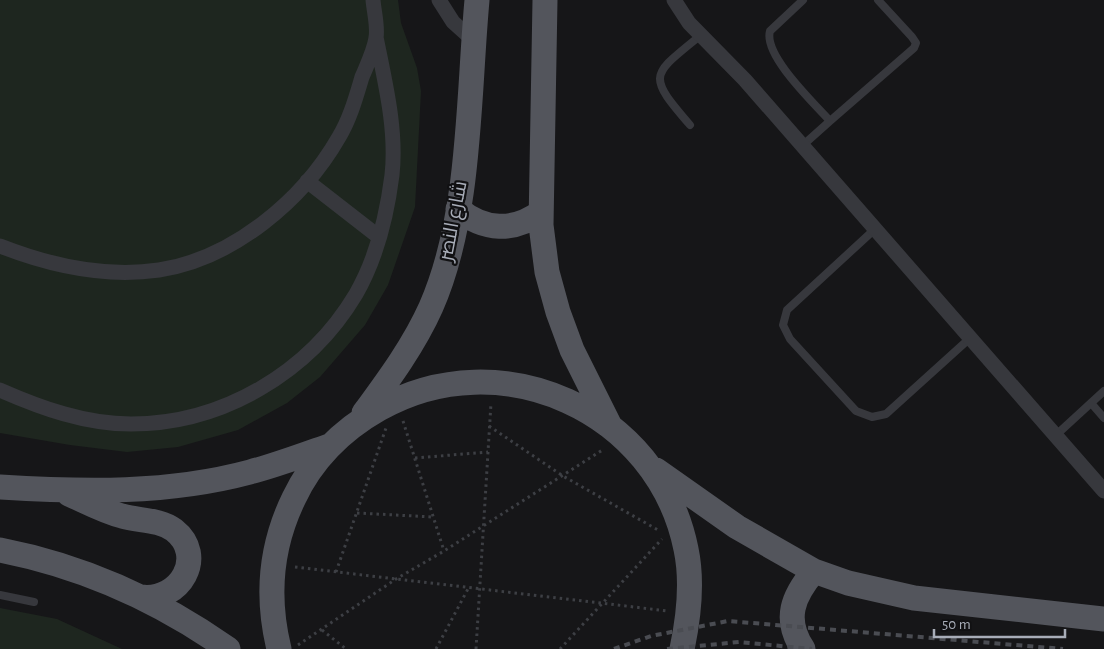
<svg xmlns="http://www.w3.org/2000/svg" width="1104" height="649" font-family="'Alegreya Sans',Cairo,sans-serif">
<rect width="100%" height="100%" fill="#161618"/>
<path fill="#1e261f" d="M 0,0 L 398,0 L 401,23 L 417,68 L 421,91 L 415,207 L 388,285 L 365,325 L 320,377 L 287,403 L 238,430 L 178,447 L 127,452 L 70,445 L 0,433 Z
M 0,608 L 57,619 L 122,649 L 0,649 Z"/>
<g fill="none" stroke-linecap="round" stroke-linejoin="round">
<path stroke="#3d3f44" stroke-width="3" stroke-dasharray="2.5 4" stroke-linecap="butt" d="M 403,421 L 444,551
M 489,426 L 563,476 L 658,530
M 415,458 L 488,452
M 357,513 L 433,517
M 295,567 L 668,611
M 336,572 L 386,428
M 322,630 L 346,649
M 298,645 L 396,579 L 444,551 L 604,449
M 436,649 L 469,587
M 476,649 L 491,403
M 560,649 L 662,539"/>
<path stroke="#37383d" stroke-width="8" d="M 803,0 L 770,31 C 763,55 814,103 830,121 L 914,48 L 916,43 L 912,37 L 878,0
M 690,125 C 646,74 651,76 701,35
M 802,146 L 830,121
M 875,229 L 787,310 L 783,325 L 790,339 L 856,411 L 872,417 L 886,414 L 969,339
M 1091,403 L 1104,418
M 1055,436 L 1104,391
M 0,595 L 34,602"/>
<path stroke="#37383d" stroke-width="15" d="M 439,0 L 453,22 L 473,40
M 674,0 L 689,23 L 745,80 L 1104,491
M 307,181 L 379,237
M 0,246 C 51,266 104,278 159,270 C 233,259 303,200 339,137 C 350,119 356,97 362,77 C 367,65 374,51 376,38 C 378,26 374,12 373,0
M 0,390 C 41,408 85,424 131,424 C 222,424 309,373 356,294 C 376,259 387,215 392,175 C 397,130 385,82 376,37"/>
<path stroke="#53555c" stroke-width="25" d="M 545,0 L 541,225 L 547,272 L 558,312 L 572,350 L 609,424
M 458,209 C 484,231 514,232 541,212
M 364,413 C 389,379 414,345 431,307 C 471,216 468,98 477,0
M 656,470 L 737,527 L 814,571 L 848,583 L 914,598 L 1104,619
M 0,487 C 84,492 168,494 250,472 C 277,465 303,455 329,446
M 69,494 C 87,502 103,511 122,516 C 139,521 159,519 174,530 C 207,556 180,602 141,597
M 0,550 C 82,566 160,601 228,649
M 279,649 C 266,596 270,547 294,498 C 312,460 342,430 379,409 C 500,340 658,410 686,549 C 693,582 689,616 682,649
M 803,649 C 783,619 793,596 814,571"/>
<path stroke="#4a4c52" stroke-width="4" stroke-dasharray="6 5" stroke-linecap="butt" d="M 614,649 L 651,636 L 728,621 L 1063,649
M 667,649 L 739,642 L 812,649"/>
</g>
<g text-anchor="middle" dominant-baseline="central" stroke-width="4.5" stroke-linejoin="round" paint-order="stroke">
<g font-size="20" fill="#a8adb8" stroke="#111113">
<text transform="translate(453 221) rotate(-79)">شارع النصر</text>
</g>
</g>
<path d="M934 629v8h131v-8" fill="none" stroke="#a8adb8" stroke-width="2.5"/>
<text x="942" y="629" font-size="15" fill="#a8adb8" stroke="#111113" stroke-width="4" paint-order="stroke">50 m</text>
</svg>
